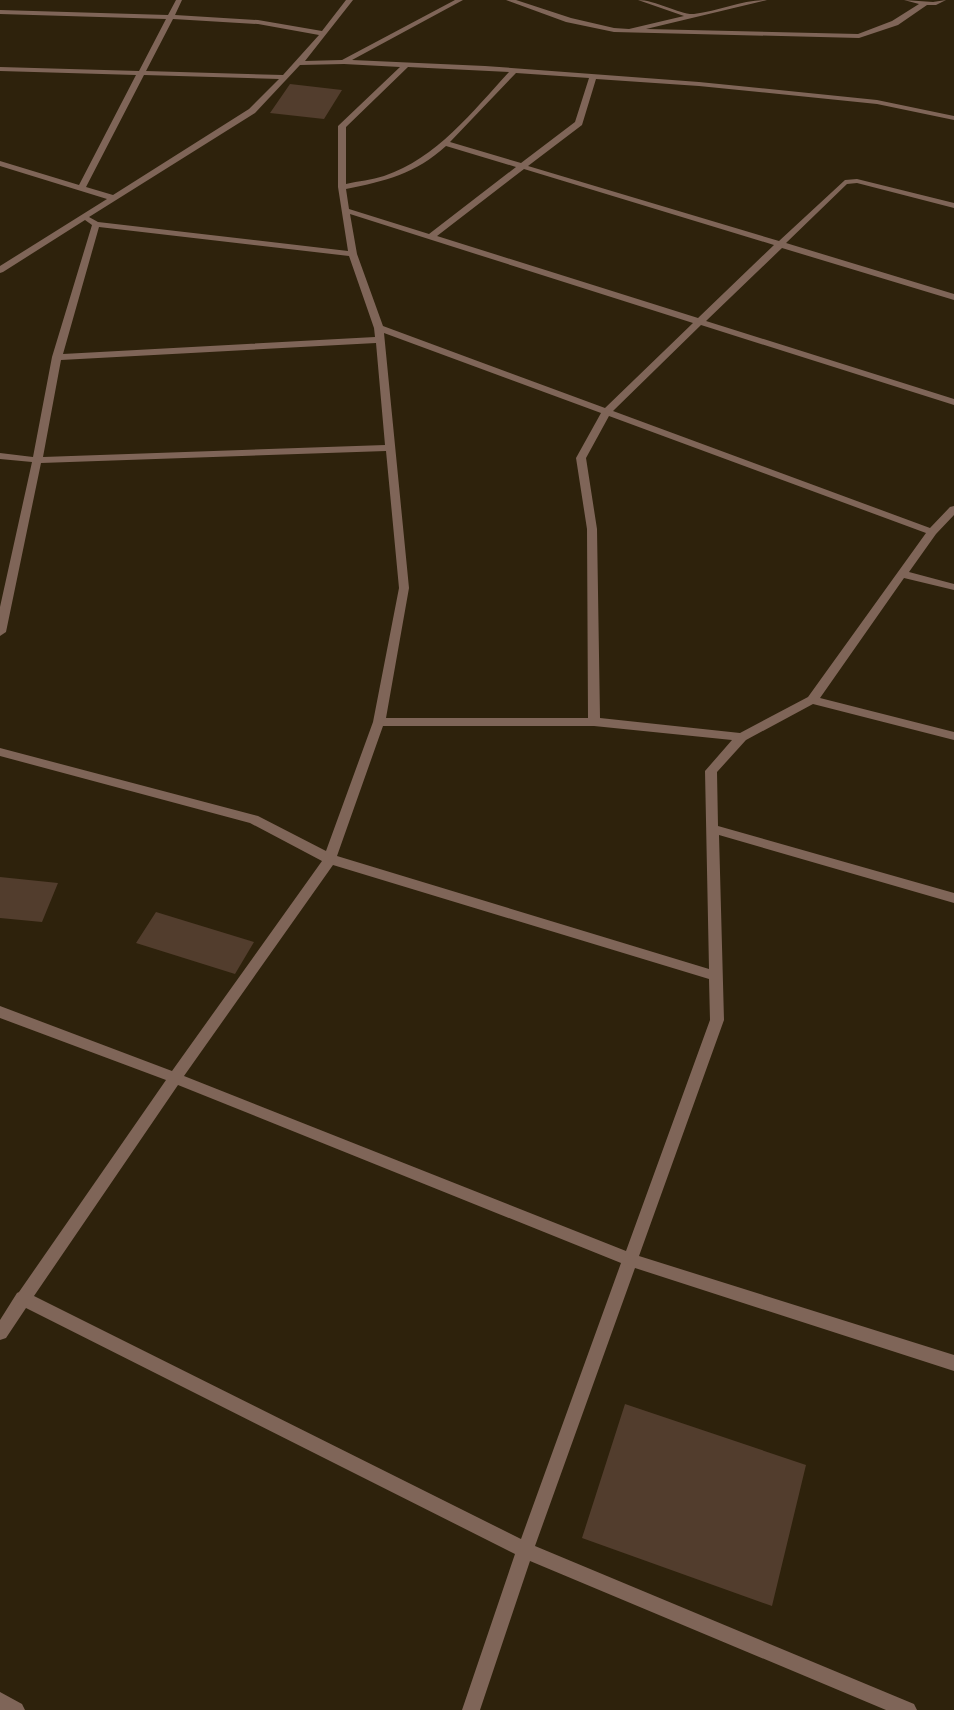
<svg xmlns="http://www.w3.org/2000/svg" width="954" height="1710" font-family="Barlow,sans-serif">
<rect width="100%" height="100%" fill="#2e220c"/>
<path fill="#523d2d" d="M 290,84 L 342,90 L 324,119 L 270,113 Z
M 0,877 L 58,883 L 42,922 L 0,918 Z
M 156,912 L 254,942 L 235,974 L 136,943 Z
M 625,1404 L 806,1465 L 772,1606 L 582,1538 Z"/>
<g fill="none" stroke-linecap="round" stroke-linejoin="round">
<path fill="#7f6558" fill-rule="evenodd" d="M 176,0 L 182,0 L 175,15 L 258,20 L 322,31 L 346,0 L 353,0 L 305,61 L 342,60 L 455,0 L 463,0 L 352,60 L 485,66 L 699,82 L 877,100 L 954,116 L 954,120 L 877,104 L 699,86 L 596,79 L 582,125 L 528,166 L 779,241 L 845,180 L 857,179 L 954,203 L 954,208 L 857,183 L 847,184 L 786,243 L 954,294 L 954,300 L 782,248 L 706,321 L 954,399 L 954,405 L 701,325 L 613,411 L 930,528 L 950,507 L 954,506 L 954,515 L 936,534 L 909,572 L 954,584 L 954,590 L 904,578 L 820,698 L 954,732 L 954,740 L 813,704 L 746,740 L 717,772 L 718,826 L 954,893 L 954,903 L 719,835 L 724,1020 L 639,1256 L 954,1355 L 954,1371 L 635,1268 L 535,1546 L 914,1704 L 917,1710 L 886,1710 L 530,1561 L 480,1710 L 462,1710 L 515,1554 L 26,1308 L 6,1338 L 0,1340 L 0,1320 L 17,1293 L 19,1292 L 166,1080 L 0,1018 L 0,1006 L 172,1071 L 322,861 L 250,823 L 0,756 L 0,748 L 258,816 L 326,851 L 373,722 L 399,588 L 386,451 L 41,463 L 6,632 L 0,636 L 0,607 L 32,462 L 0,459 L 0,453 L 33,457 L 52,357 L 92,225 L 85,220 L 3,272 L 0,273 L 0,266 L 107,199 L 0,166 L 0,161 L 79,185 L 136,75 L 0,71 L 0,67 L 139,71 L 166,19 L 0,14 L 0,10 L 168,15 ZM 173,19 L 258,24 L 319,35 L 283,75 L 146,71 ZM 344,64 L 400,67 L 338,126 L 338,187 L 348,251 L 98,222 L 89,217 L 255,113 L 300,65 ZM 408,67 L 509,72 C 472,112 437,158 384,176 C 372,180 358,181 346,184 L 346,127 ZM 516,73 L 589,78 L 575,122 L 521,163 L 450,142 ZM 144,75 L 279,79 L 249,109 L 113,195 L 86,187 ZM 446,146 L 516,167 L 429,234 L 349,209 L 346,189 C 386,181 415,174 446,146 ZM 524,169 L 774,245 L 698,318 L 437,236 ZM 350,214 L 693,323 L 605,408 L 383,326 L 357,254 ZM 99,227 L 349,256 L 374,328 L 375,337 L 63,354 ZM 384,333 L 601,413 L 576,458 L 587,529 L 588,718 L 386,718 L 409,588 ZM 376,343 L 385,445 L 43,457 L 61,360 ZM 609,416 L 926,533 L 808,697 L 740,733 L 600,718 L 597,529 L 586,458 ZM 383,726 L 594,726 L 732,740 L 705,771 L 709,969 L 337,856 ZM 333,865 L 709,979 L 710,1020 L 626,1251 L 184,1076 ZM 178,1085 L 621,1263 L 521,1539 L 34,1296 Z
M 506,0 L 516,0 L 571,18 L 614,28 L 629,29 L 684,16 L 638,0 C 656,0 680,15 694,14 C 719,11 742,0 767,0 L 646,29 L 858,34 L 892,21 L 919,4 L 904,0 L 933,2 L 946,0 L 936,5 L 927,5 L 898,25 L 859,38 L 614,32 L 566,22 Z
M 0,1692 L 22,1704 L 25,1710 L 0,1710 Z"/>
</g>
</svg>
